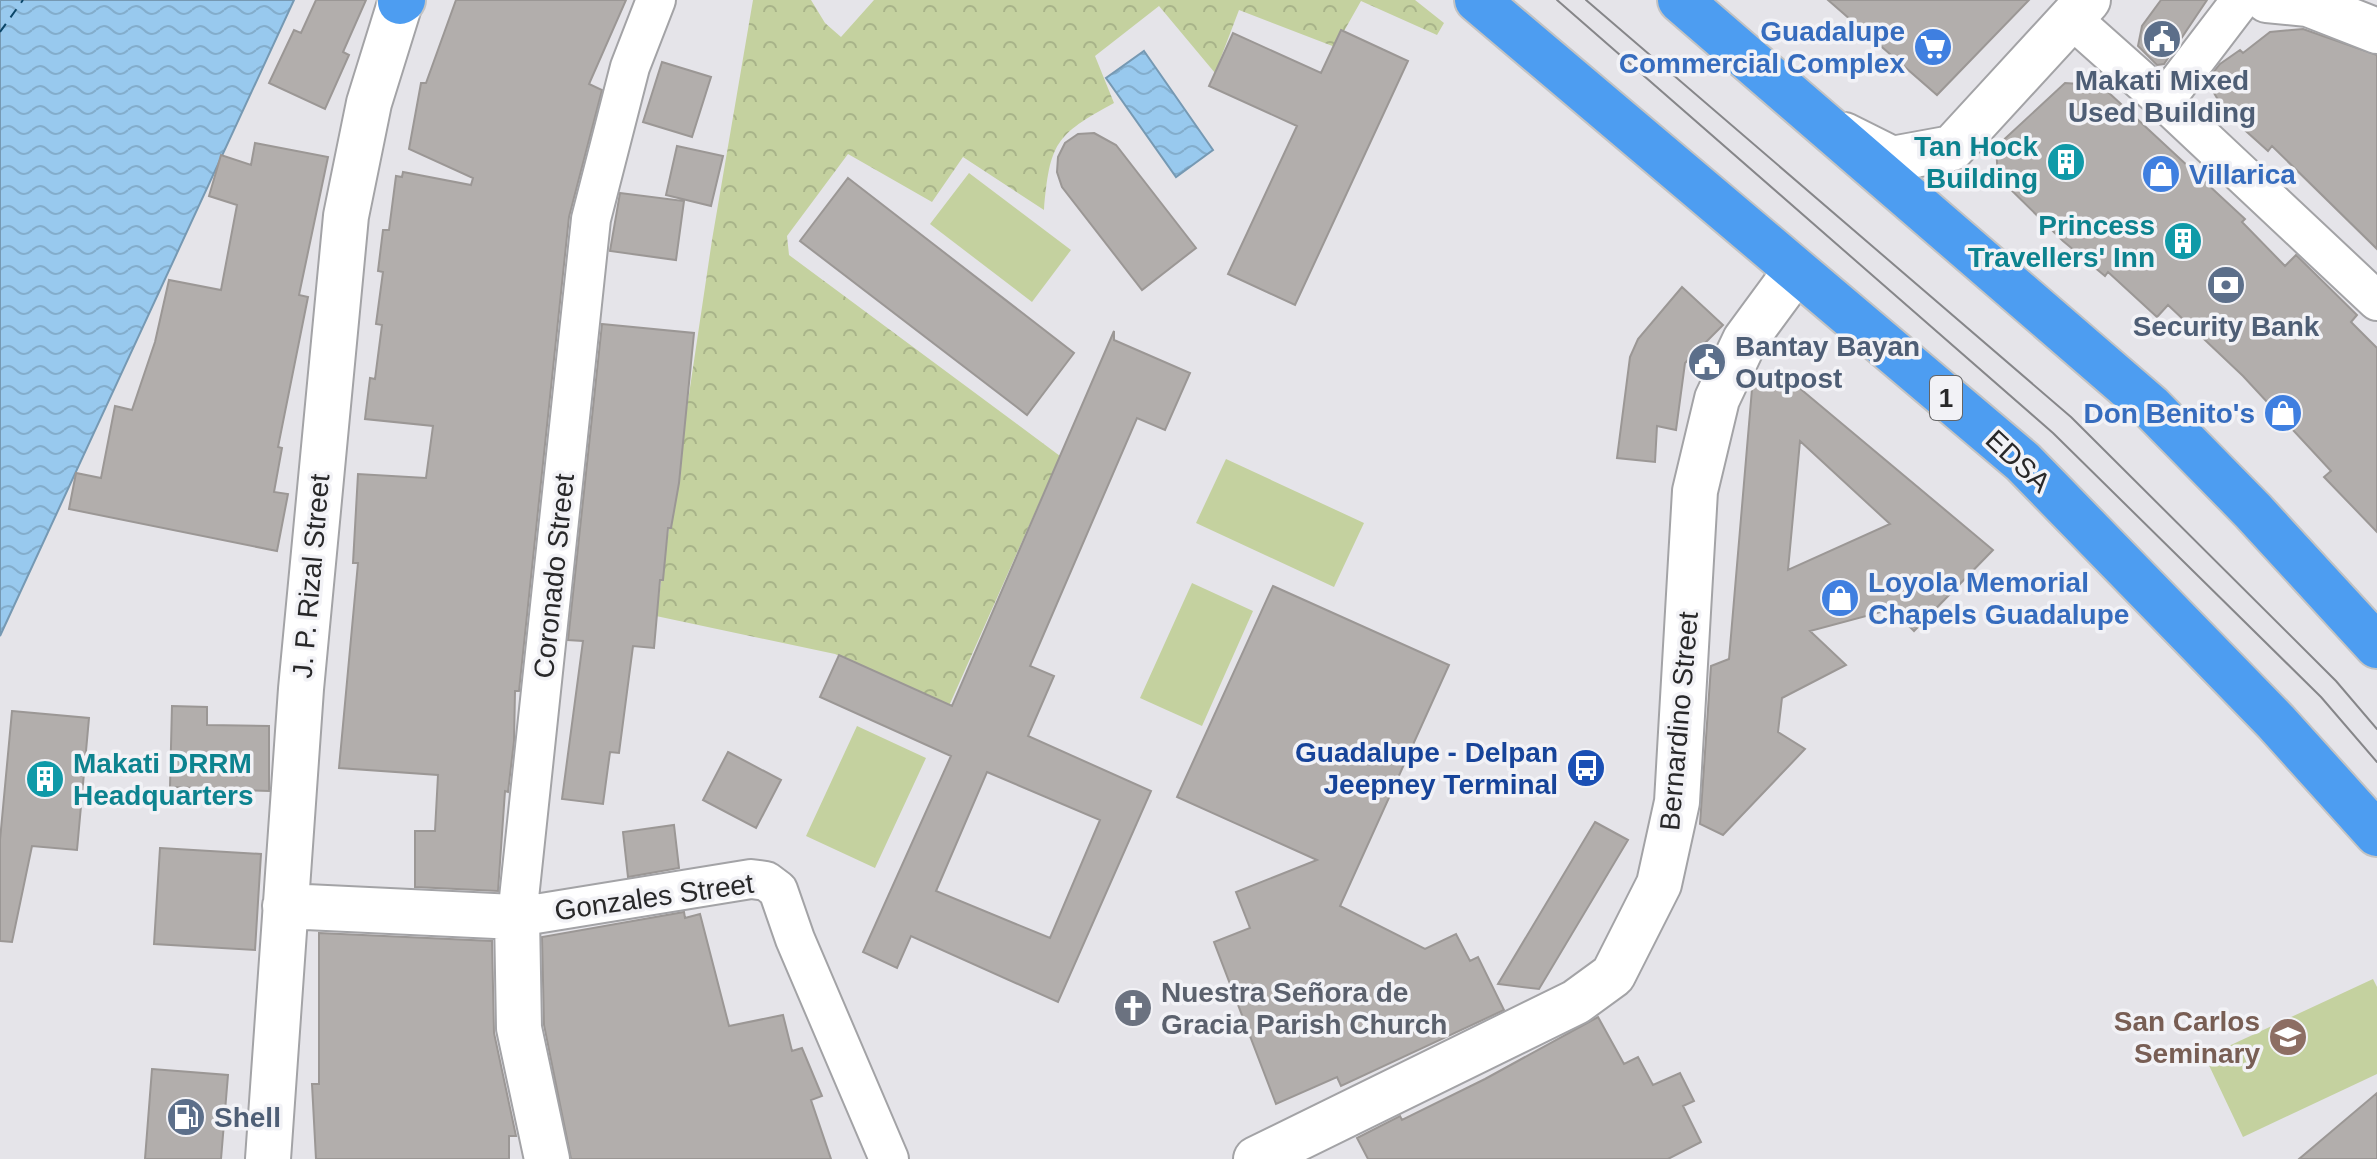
<svg xmlns="http://www.w3.org/2000/svg" width="2377" height="1159" font-family="Helvetica,sans-serif">
<defs>
<pattern id="forest-crowns" width="20" height="18" patternUnits="userSpaceOnUse" patternTransform="scale(2)"><rect width="20" height="18" fill="#c4d19f"/><path d="M2 6a3 3 0 1 1 6 0M12 15a3 3 0 1 1 6 0" fill="none" stroke="#a8b389"/></pattern>
<pattern id="water-waves" width="16" height="10" patternUnits="userSpaceOnUse" patternTransform="scale(2)"><rect width="16" height="10" fill="#98c9ee"/><path d="M0 5q4-4 8 0t8 0" fill="none" stroke="#83adcc"/></pattern>
</defs>
<rect width="100%" height="100%" fill="#e5e4e9"/>
<path fill="url(#forest-crowns)" d="M 753,0 L 811,0 L 825,23 L 841,37 L 874,0 L 1415,0 L 1444,23 L 1437,35 L 1361,1 L 1335,47 L 1239,10 L 1215,73 L 1159,6 L 1095,56 L 1114,103 C 1055,135 1050,143 1044,210 L 963,157 L 932,202 L 848,154 L 787,236 L 789,255 L 1060,456 L 949,706 L 835,654 L 656,616 L 712,240 Z"/>
<path fill="#c4d19f" d="M 969,173 L 1071,250 L 1032,302 L 930,224 Z
M 1226,459 L 1364,523 L 1334,587 L 1196,523 Z
M 1192,583 L 1253,611 L 1202,726 L 1140,698 Z
M 857,726 L 926,758 L 875,868 L 806,836 Z
M 2373,979 L 2377,987 L 2377,1074 L 2243,1137 L 2205,1057 Z"/>
<path fill="url(#water-waves)" stroke="#7699b3" stroke-width="2" d="M 0,0 L 294,0 L 0,636 Z
M 1144,51 L 1213,150 L 1176,177 L 1106,78 Z"/>
<g fill="none" stroke-linecap="round" stroke-linejoin="round">
<path stroke="#0b4669" stroke-width="2" stroke-dasharray="10 8" stroke-linecap="butt" d="M 0,32 L 23,0"/>
</g>
<path fill="#b2aeac" stroke="#9b9795" stroke-width="2" fill-rule="evenodd" d="M 316,0 L 366,0 L 343,52 L 349,55 L 325,109 L 269,83 L 294,30 L 301,33 Z
M 456,0 L 626,0 L 589,84 L 602,90 L 569,217 L 519,691 L 515,691 L 514,741 L 508,792 L 505,791 L 498,891 L 415,887 L 415,831 L 435,831 L 438,775 L 339,768 L 358,563 L 353,563 L 358,474 L 426,478 L 433,426 L 365,419 L 370,378 L 375,379 L 382,325 L 376,324 L 383,272 L 378,271 L 383,230 L 389,230 L 396,176 L 402,177 L 403,172 L 471,185 L 473,178 L 409,149 L 421,83 L 426,83 Z
M 1828,0 L 2029,0 L 1937,95 Z
M 2161,0 L 2207,0 L 2164,64 L 2157,65 L 2138,46 L 2142,26 Z
M 2303,29 L 2377,55 L 2377,249 L 2272,146 L 2268,151 L 2226,113 L 2211,88 L 2212,74 L 2220,64 L 2240,50 L 2243,53 L 2270,32 Z
M 1341,30 L 1408,61 L 1295,305 L 1228,274 L 1297,126 L 1209,86 L 1233,33 L 1321,73 Z
M 662,62 L 711,77 L 692,137 L 643,122 Z
M 2065,83 L 2108,86 L 2108,92 L 2245,219 L 2242,222 L 2285,266 L 2296,255 L 2357,315 L 2351,322 L 2377,348 L 2377,532 L 2324,477 L 2331,471 L 2243,376 L 2168,305 L 2157,317 L 2108,272 L 2105,276 L 2063,241 L 1998,177 L 1996,147 Z
M 1094,133 L 1116,145 L 1196,248 L 1142,290 L 1062,187 L 1057,172 L 1058,157 L 1065,143 L 1078,134 Z
M 255,143 L 328,157 L 299,295 L 308,297 L 278,447 L 282,448 L 274,492 L 288,494 L 277,551 L 69,509 L 76,473 L 101,478 L 115,406 L 132,410 L 155,342 L 169,280 L 221,290 L 237,205 L 209,196 L 221,155 L 251,165 Z
M 677,146 L 723,156 L 711,206 L 666,195 Z
M 848,178 L 1074,353 L 1027,415 L 800,241 Z
M 620,193 L 684,201 L 676,260 L 610,251 Z
M 1682,287 L 1723,325 L 1685,363 L 1676,430 L 1657,426 L 1655,462 L 1617,458 L 1630,357 L 1638,339 Z
M 602,324 L 694,333 L 679,483 L 671,528 L 668,528 L 663,580 L 660,580 L 654,648 L 633,646 L 619,753 L 610,752 L 603,804 L 562,799 L 583,641 L 568,640 Z
M 1114,331 L 1114,340 L 1190,373 L 1165,430 L 1137,418 L 1030,666 L 1054,676 L 1028,736 L 1151,791 L 1058,1002 L 911,936 L 897,968 L 863,952 L 951,756 L 820,697 L 839,655 L 952,706 ZM 987,772 L 1100,820 L 1050,938 L 936,891 Z
M 1779,371 L 1993,550 L 1914,631 L 1892,609 L 1810,631 L 1846,665 L 1782,698 L 1778,732 L 1805,749 L 1723,835 L 1700,824 L 1711,666 L 1729,659 L 1752,389 ZM 1800,441 L 1890,524 L 1788,570 Z
M 1273,586 L 1449,665 L 1340,906 L 1425,949 L 1456,934 L 1470,961 L 1478,957 L 1504,1010 L 1341,1086 L 1337,1077 L 1276,1104 L 1214,942 L 1250,928 L 1236,892 L 1317,860 L 1177,797 Z
M 172,706 L 207,707 L 207,725 L 269,726 L 269,791 L 170,787 Z
M 12,711 L 89,718 L 77,850 L 32,846 L 12,942 L 0,941 L 0,840 Z
M 728,752 L 781,780 L 756,828 L 703,800 Z
M 1595,822 L 1628,840 L 1539,989 L 1498,984 Z
M 674,825 L 679,868 L 628,877 L 623,832 Z
M 160,848 L 261,854 L 255,950 L 154,944 Z
M 684,912 L 685,918 L 700,914 L 729,1026 L 783,1015 L 792,1051 L 802,1048 L 822,1096 L 811,1100 L 831,1159 L 571,1159 L 544,1025 L 542,937 Z
M 319,933 L 492,941 L 494,1033 L 516,1136 L 509,1136 L 509,1159 L 316,1159 L 312,1084 L 319,1084 Z
M 1598,1017 L 1624,1064 L 1638,1057 L 1653,1085 L 1680,1073 L 1694,1101 L 1683,1106 L 1701,1142 L 1668,1159 L 1368,1159 L 1357,1138 L 1400,1116 L 1402,1120 L 1485,1079 Z
M 152,1069 L 228,1075 L 221,1159 L 145,1159 Z
M 2377,1093 L 2377,1159 L 2299,1159 Z"/>
<g fill="none" stroke-linecap="round" stroke-linejoin="round">
<g stroke="#a3a3a6" stroke-width="42">
<path id="street" d="M 656,0 L 630,67 L 591,219 L 517,917 L 751,879 L 766,881 L 778,890 L 795,939 L 889,1159
M 2073,20 L 2164,101 L 2377,301
M 2164,101 L 2241,0"/>
</g>
<g stroke="#a3a3a6" stroke-width="48">
<path id="secondary" d="M 2267,0 L 2308,4 L 2377,31
M 1844,135 L 1892,159 L 1952,148 L 2088,0
M 285,906 L 517,917 L 519,1028 L 547,1159
M 268,1159 L 301,689 L 346,216 L 369,103 L 401,0
M 1256,1159 L 1576,1002 L 1613,975 L 1659,884 L 1677,802 L 1695,491 L 1717,399 L 1745,340 L 1795,272"/>
</g>
<g stroke="#c3c3c3" stroke-width="48">
<path id="highway" d="M 1477,0 L 2023,462 L 2276,722 L 2377,834
M 1680,0 L 2151,407 L 2253,511 L 2377,646
M 400,2 L 403,0"/>
</g>
<use href="#street" stroke="#fff" stroke-width="38"/>
<use href="#secondary" stroke="#fff" stroke-width="44"/>
<use href="#highway" stroke="#4d9df1" stroke-width="44"/>
<path stroke="#868689" stroke-width="2" d="M 1557,0 L 2053,433 L 2321,697 L 2377,762
M 1586,0 L 2071,417 L 2336,681 L 2377,729"/>
</g>
<defs>
<g id="civic-disc" transform="scale(2)"><circle r="9.5" fill="#5c6f8a" stroke="#f2f2f6"/><path d="M-.6-6.5H3V-4.5H.6V-3L4-1V1h2V6H-6V1h2V-1L-.6-3ZM-1.2 2.5V6h2.4V2.5Z" fill="#fff"/></g>
<g id="supermarket-disc" transform="scale(2)"><circle r="9.5" fill="#3f7fe0" stroke="#f2f2f6"/><path d="M-6-5.5h2.5l.6 2H6L4.5 2H-2.5L-4.4-4H-6ZM-1.5 3.2a1.3 1.3 0 1 0 .1 0ZM3 3.2a1.3 1.3 0 1 0 .1 0Z" fill="#fff"/></g>
<g id="building-disc" transform="scale(2)"><circle r="9.5" fill="#0f9aa8" stroke="#f2f2f6"/><path d="M-4-6H4V6H1V3H-1V6H-4ZM-2.5-4.3h1.7v1.8h-1.7ZM.8-4.3h1.7v1.8H.8ZM-2.5-1h1.7V.8h-1.7ZM.8-1h1.7V.8H.8Z" fill="#fff"/></g>
<g id="shop-disc" transform="scale(2)"><circle r="9.5" fill="#3f7fe0" stroke="#f2f2f6"/><path d="M-5-2.5h2.3a2.7 3.5 0 0 1 5.4 0H5L5.5 6h-11ZM-1.5-2.5h3a1.5 2.3 0 0 0-3 0Z" fill="#fff"/></g>
<g id="bank-disc" transform="scale(2)"><circle r="9.5" fill="#5c6f8a" stroke="#f2f2f6"/><path d="M-6-4H6V4H-6ZM0-2.3a2.3 2.3 0 1 0 0 4.6a2.3 2.3 0 1 0 0-4.6Z" fill="#fff"/></g>
<g id="bus-disc" transform="scale(2)"><circle r="9.5" fill="#1a4fb4" stroke="#f2f2f6"/><path d="M-5-6H5V4H4V6H2V4H-2V6H-4V4H-5ZM-3.5-4V0h7V-4ZM-3.5 1.2v1.5H-2V1.2ZM2 1.2v1.5H3.5V1.2Z" fill="#fff"/></g>
<g id="church-disc" transform="scale(2)"><circle r="9.5" fill="#6b7280" stroke="#f2f2f6"/><path d="M-1.2-6h2.4v3.5h3.3v2.4h-3.3V6h-2.4V-.1h-3.3v-2.4h3.3Z" fill="#fff"/></g>
<g id="university-disc" transform="scale(2)"><circle r="9.5" fill="#8d6e63" stroke="#f2f2f6"/><path d="M0-5L7-2L0 1L-7-2ZM-4 1L0 2.5L4 1V4Q0 6-4 4Z" fill="#fff"/></g>
<g id="fuel-disc" transform="scale(2)"><circle r="9.5" fill="#5c6f8a" stroke="#f2f2f6"/><path d="M-5.5-6h7V0h2V4h1.3V-2.5L3-4.5l.8-.8L6-3V5H2.5V1h-1V6h-7ZM-4.2-4.7v3.2H.2V-4.7Z" fill="#fff"/></g>
</defs>
<g fill-rule="evenodd">
<use href="#civic-disc" x="2162" y="39"/>
<use href="#supermarket-disc" x="1933" y="47"/>
<use href="#building-disc" x="2066" y="162"/>
<use href="#shop-disc" x="2161" y="174"/>
<use href="#building-disc" x="2183" y="241"/>
<use href="#bank-disc" x="2226" y="285"/>
<use href="#civic-disc" x="1707" y="362"/>
<use href="#shop-disc" x="2283" y="413"/>
<use href="#shop-disc" x="1840" y="598"/>
<use href="#bus-disc" x="1586" y="768"/>
<use href="#building-disc" x="45" y="779"/>
<use href="#church-disc" x="1133" y="1008"/>
<use href="#university-disc" x="2288" y="1037"/>
<use href="#fuel-disc" x="186" y="1117"/>
</g>
<g text-anchor="middle" dominant-baseline="central" stroke-width="7" stroke-linejoin="round" paint-order="stroke">
<rect fill="#f2f2f6" stroke="#656566" stroke-width="2" x="1930" y="376" width="32" height="44" rx="6"/>
<g font-size="26" font-weight="bold" fill="#282829">
<text x="1946" y="398">1</text>
</g>
<g font-size="28" font-weight="bold" fill="#366cbe" stroke="#f2f2f6" text-anchor="end">
<text x="1905" y="31">Guadalupe<tspan x="1905" dy="32">Commercial Complex</tspan></text>
<text x="2189" y="174" text-anchor="start">Villarica</text>
<text x="2255" y="413">Don Benito's</text>
<text x="1868" y="582" text-anchor="start">Loyola Memorial<tspan x="1868" dy="32">Chapels Guadalupe</tspan></text>
</g>
<g font-size="28" font-weight="bold" fill="#4e5e75" stroke="#f2f2f6">
<text x="2162" y="80">Makati Mixed<tspan x="2162" dy="32">Used Building</tspan></text>
<text x="2226" y="326">Security Bank</text>
<text x="1735" y="346" text-anchor="start">Bantay Bayan<tspan x="1735" dy="32">Outpost</tspan></text>
<text x="214" y="1117" text-anchor="start">Shell</text>
</g>
<g font-size="28" font-weight="bold" fill="#0d838f" stroke="#f2f2f6" text-anchor="end">
<text x="2038" y="146">Tan Hock<tspan x="2038" dy="32">Building</tspan></text>
<text x="2155" y="225">Princess<tspan x="2155" dy="32">Travellers' Inn</tspan></text>
<text x="73" y="763" text-anchor="start">Makati DRRM<tspan x="73" dy="32">Headquarters</tspan></text>
</g>
<g font-size="28" fill="#282829" stroke="#f2f2f6">
<text transform="translate(2018 461) rotate(43)">EDSA</text>
<text transform="translate(311 576) rotate(-85)">J. P. Rizal Street</text>
<text transform="translate(554 576) rotate(-84)">Coronado Street</text>
<text transform="translate(1679 721) rotate(-85)">Bernardino Street</text>
<text transform="translate(654 897) rotate(-8)">Gonzales Street</text>
</g>
<g font-size="28" font-weight="bold" fill="#164399" stroke="#f2f2f6" text-anchor="end">
<text x="1558" y="752">Guadalupe - Delpan<tspan x="1558" dy="32">Jeepney Terminal</tspan></text>
</g>
<g font-size="28" font-weight="bold" fill="#5b616d" stroke="#f2f2f6" text-anchor="start">
<text x="1161" y="992">Nuestra Señora de<tspan x="1161" dy="32">Gracia Parish Church</tspan></text>
</g>
<g font-size="28" font-weight="bold" fill="#785e54" stroke="#f2f2f6" text-anchor="end">
<text x="2260" y="1021">San Carlos<tspan x="2260" dy="32">Seminary</tspan></text>
</g>
</g>
</svg>
